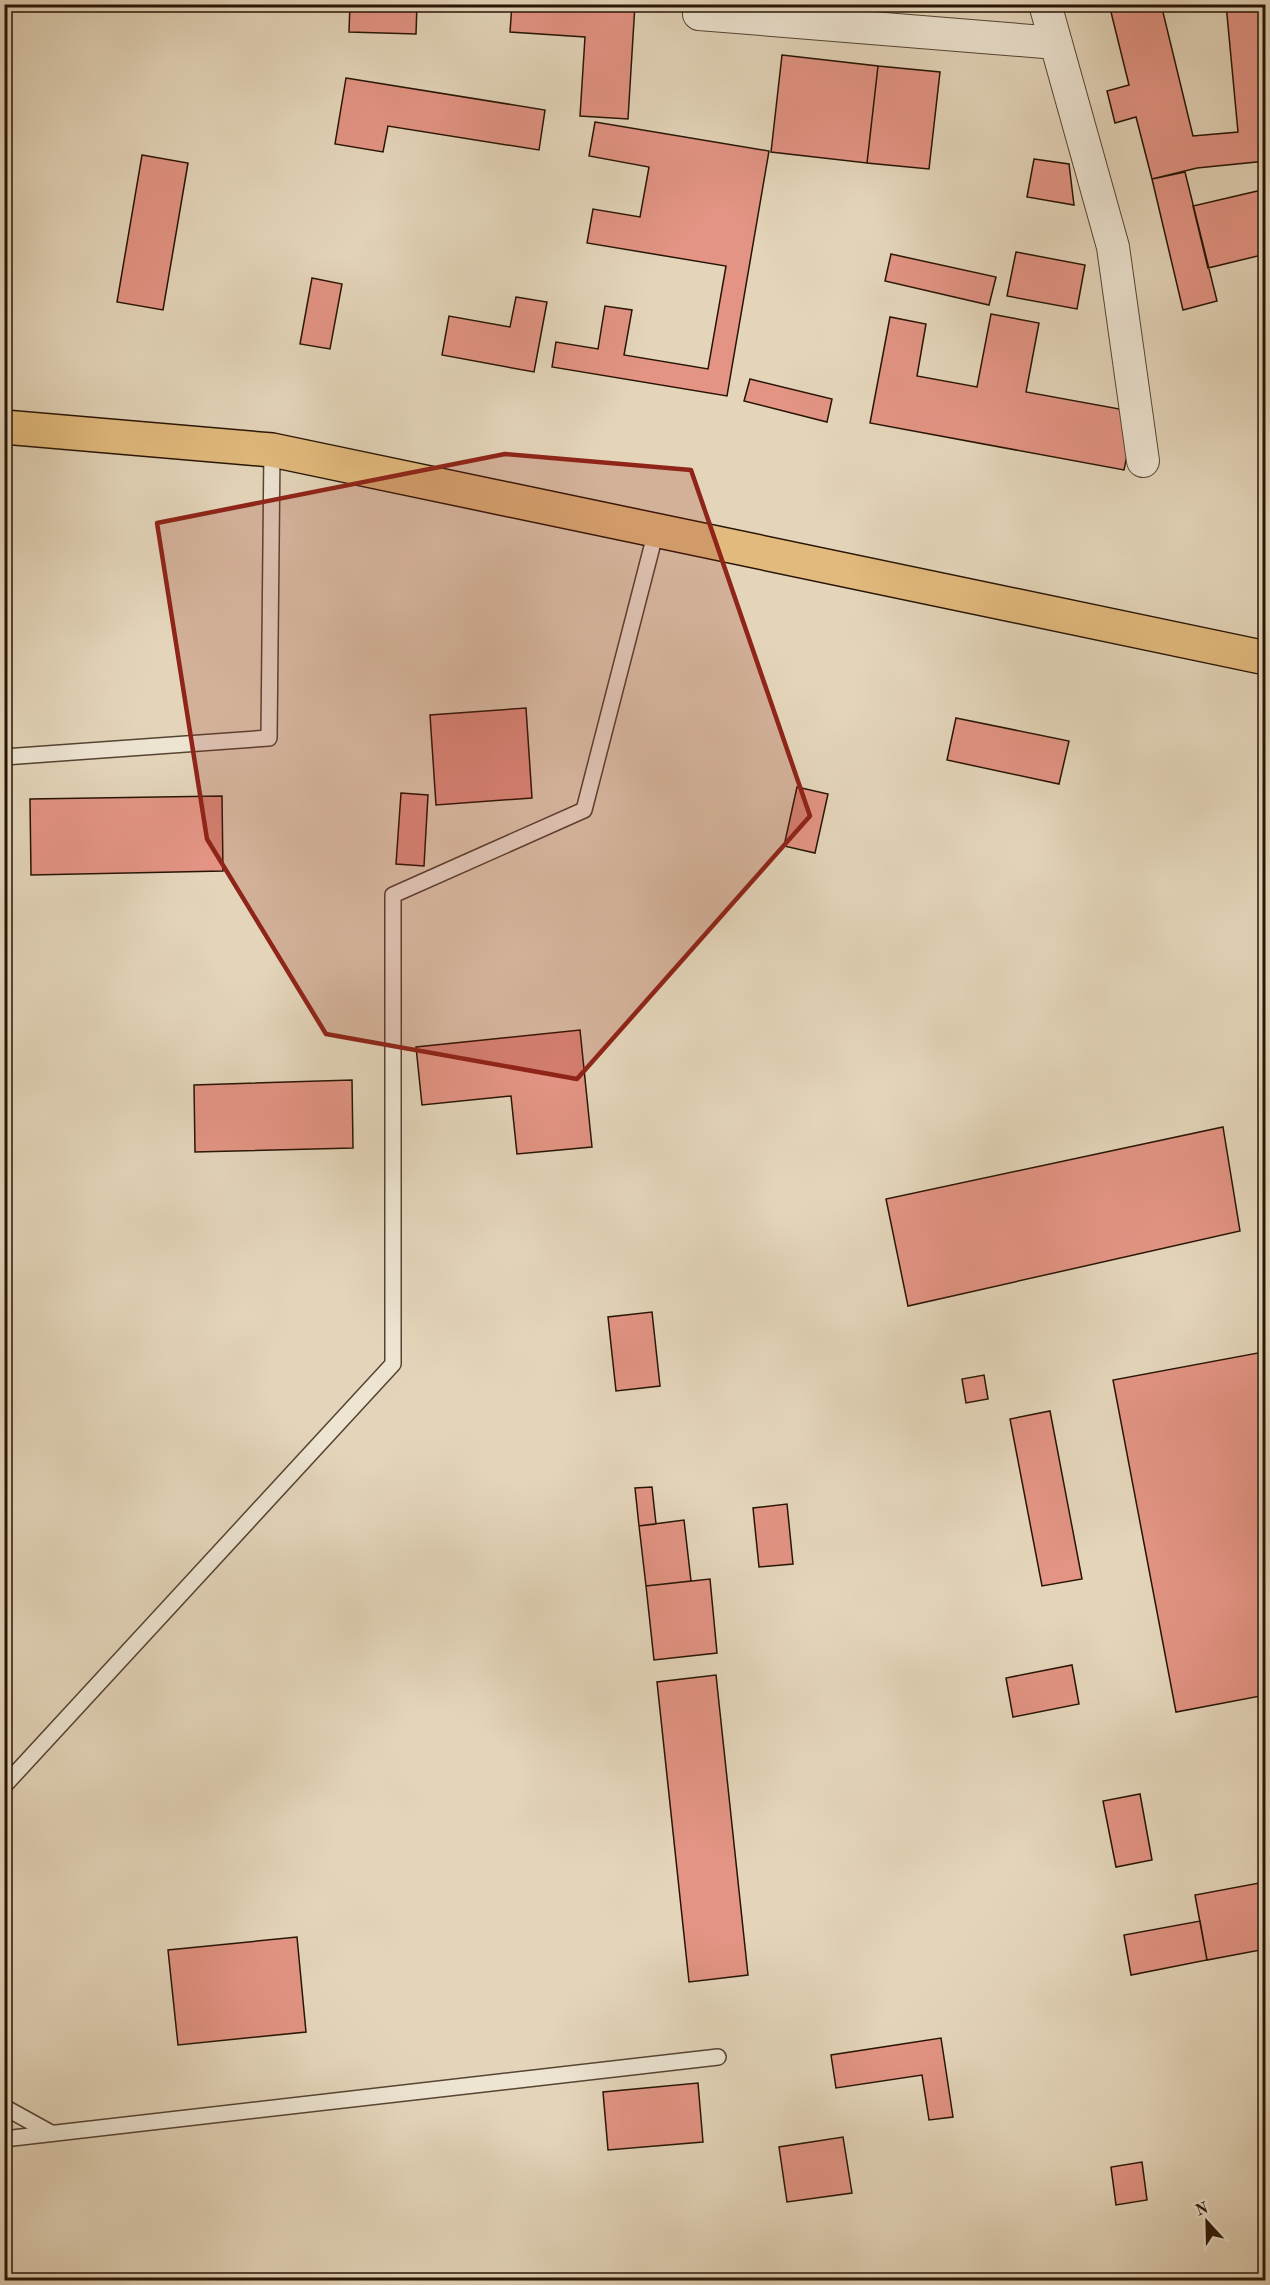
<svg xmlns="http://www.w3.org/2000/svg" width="1270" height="2285" font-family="'Old Standard TT',serif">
<rect width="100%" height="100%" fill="#e4d5ba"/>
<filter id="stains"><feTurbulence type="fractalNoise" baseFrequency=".00333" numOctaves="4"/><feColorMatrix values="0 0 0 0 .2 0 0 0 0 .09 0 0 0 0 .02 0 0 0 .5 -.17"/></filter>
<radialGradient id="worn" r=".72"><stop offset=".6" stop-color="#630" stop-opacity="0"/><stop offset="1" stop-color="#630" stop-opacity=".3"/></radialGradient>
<path fill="#e39484" stroke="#271404" stroke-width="1.5" d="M 350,4 L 417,4 L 416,34 L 349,32 Z
M 512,4 L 635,4 L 628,119 L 580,116 L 585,37 L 510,32 Z
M 1109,4 L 1161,4 L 1193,136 L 1238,132 L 1226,4 L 1265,4 L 1266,161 L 1197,168 L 1152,179 L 1136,117 L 1115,123 L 1107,91 L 1129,85 Z
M 782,55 L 878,66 L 867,163 L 771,152 Z
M 878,66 L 940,72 L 929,169 L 867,163 Z
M 346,78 L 545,110 L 539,150 L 388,126 L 383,152 L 335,144 Z
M 595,122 L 769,151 L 727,396 L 552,367 L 556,342 L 598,349 L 605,306 L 632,310 L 624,355 L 708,369 L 726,266 L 587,243 L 593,209 L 640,217 L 649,167 L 589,156 Z
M 142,155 L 188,163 L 163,310 L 117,302 Z
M 1034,159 L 1069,164 L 1074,205 L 1027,197 Z
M 1185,172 L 1217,301 L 1183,310 L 1152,179 Z
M 1266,189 L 1266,254 L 1208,268 L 1193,206 Z
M 1016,252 L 1085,265 L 1077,309 L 1007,296 Z
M 891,254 L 996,277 L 989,305 L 885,281 Z
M 312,278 L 342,284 L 330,349 L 300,344 Z
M 516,297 L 547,302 L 534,372 L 442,355 L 449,316 L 510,327 Z
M 991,314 L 1039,323 L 1026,392 L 1136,412 L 1124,470 L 870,423 L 890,317 L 926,324 L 917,376 L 977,387 Z
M 750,379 L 832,399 L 827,422 L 744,401 Z
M 526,708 L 532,798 L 436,805 L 430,715 Z
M 956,718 L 1069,741 L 1059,784 L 947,760 Z
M 797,787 L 828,794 L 815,853 L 784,846 Z
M 401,793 L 428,795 L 424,866 L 396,864 Z
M 222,796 L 223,871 L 31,875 L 30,799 Z
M 580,1030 L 592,1147 L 517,1154 L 511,1096 L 422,1105 L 416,1047 Z
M 352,1080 L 353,1148 L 195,1152 L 194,1085 Z
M 1223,1127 L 1240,1231 L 908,1306 L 886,1199 Z
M 652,1312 L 660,1386 L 616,1391 L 608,1317 Z
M 1263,1352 L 1266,1363 L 1266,1695 L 1176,1712 L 1113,1380 Z
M 984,1375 L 988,1399 L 966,1403 L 962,1379 Z
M 1050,1411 L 1082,1579 L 1042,1586 L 1010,1419 Z
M 652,1487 L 656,1524 L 639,1526 L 635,1488 Z
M 787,1504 L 793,1564 L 759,1567 L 753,1508 Z
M 684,1520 L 691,1581 L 646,1586 L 639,1526 Z
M 710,1579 L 717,1653 L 654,1660 L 646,1586 Z
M 1072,1665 L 1079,1704 L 1013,1717 L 1006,1678 Z
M 716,1675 L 748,1975 L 689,1982 L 657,1682 Z
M 1140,1794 L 1152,1860 L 1116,1867 L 1103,1801 Z
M 1259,1883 L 1266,1919 L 1266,1949 L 1207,1960 L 1195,1895 Z
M 1200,1921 L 1207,1960 L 1131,1975 L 1124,1935 Z
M 297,1937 L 306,2032 L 178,2045 L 168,1950 Z
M 941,2038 L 953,2117 L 929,2120 L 922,2075 L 836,2088 L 831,2055 Z
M 698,2083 L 703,2142 L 608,2150 L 603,2092 Z
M 843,2137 L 852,2193 L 787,2202 L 779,2147 Z
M 1142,2162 L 1147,2200 L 1116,2205 L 1111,2167 Z"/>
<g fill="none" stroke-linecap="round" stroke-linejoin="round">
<g stroke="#564432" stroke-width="18">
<path id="lane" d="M 4,757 L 269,738 L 272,450
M 4,1786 L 393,1364 L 393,895 L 584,810 L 656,531
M 4,2107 L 51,2133
M 4,2139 L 718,2057"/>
</g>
<g stroke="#564432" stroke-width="34">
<path id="street" d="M 1045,4 L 1113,247 L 1143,461
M 699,14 L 1056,43"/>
</g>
<g stroke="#271404" stroke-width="36">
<path id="highway" d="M 4,427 L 272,450 L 1266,658"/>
</g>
<use href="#lane" stroke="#ede4d2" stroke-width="15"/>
<use href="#street" stroke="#ede4d2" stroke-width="32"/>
<use href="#highway" stroke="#e2ba7d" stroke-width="33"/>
</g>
<path fill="#8f2418" fill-opacity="0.2" stroke="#8f2418" stroke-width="4.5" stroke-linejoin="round" d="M 505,454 L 691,470 L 810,816 L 577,1079 L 326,1034 L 207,839 L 157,523 Z"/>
<rect width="1270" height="2285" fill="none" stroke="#e4d5ba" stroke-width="24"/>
<rect x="6" y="6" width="1258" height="2273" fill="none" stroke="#271404" stroke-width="3"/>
<rect x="12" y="12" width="1246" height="2261" fill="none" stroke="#271404" stroke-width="1.5"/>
<g transform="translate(1207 2222) rotate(338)" stroke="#ede4d2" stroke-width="4.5" paint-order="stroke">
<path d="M0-4.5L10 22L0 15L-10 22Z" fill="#271404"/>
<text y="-9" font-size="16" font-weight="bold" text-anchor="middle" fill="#271404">N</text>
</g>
<rect width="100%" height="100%" filter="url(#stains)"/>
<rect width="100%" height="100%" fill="url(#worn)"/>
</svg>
